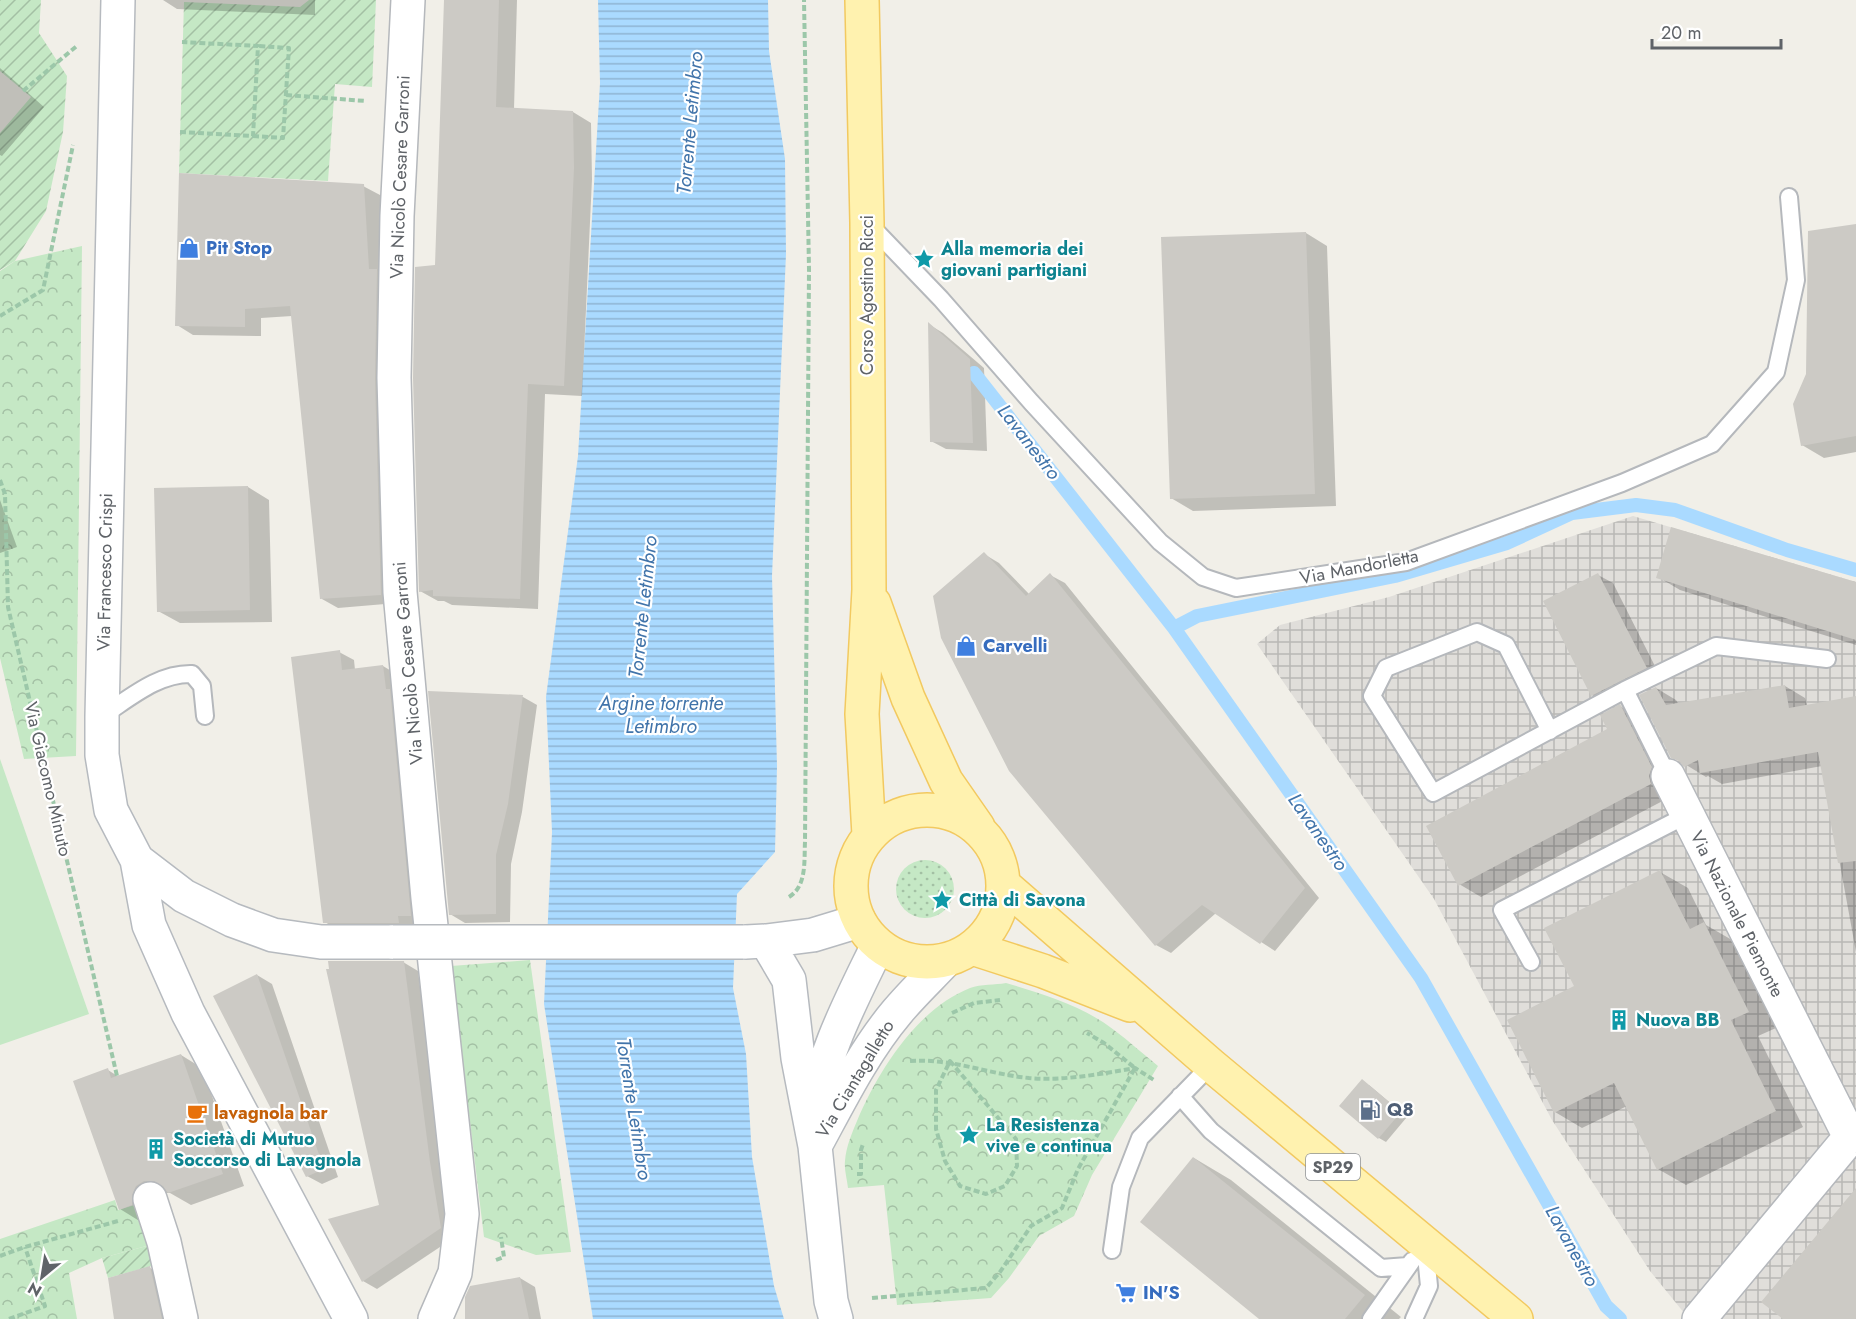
<svg xmlns="http://www.w3.org/2000/svg" width="1856" height="1319" font-family="Jost,sans-serif">
<defs>
<pattern id="industrial-grid" width="8" height="8" patternUnits="userSpaceOnUse" patternTransform="scale(1.5)"><rect width="8" height="8" fill="#e0deda"/><path d="M0 4h8M4 0v8" fill="none" stroke="#b9b8b5"/></pattern>
<pattern id="grass-dots" width="8" height="8" patternUnits="userSpaceOnUse" patternTransform="scale(1.5)"><rect width="8" height="8" fill="#c5e8c5"/><path d="M2 2h.1M6 6h.1" fill="none" stroke="#a3c0a4" stroke-width="1.8" stroke-linecap="round"/></pattern>
<pattern id="park-crowns" width="20" height="18" patternUnits="userSpaceOnUse" patternTransform="scale(1.5)"><rect width="20" height="18" fill="#c5e8c5"/><path d="M2 6a3 3 0 1 1 6 0M12 15a3 3 0 1 1 6 0" fill="none" stroke="#a3c0a4"/></pattern>
<pattern id="garden-furrows" width="10" height="10" patternUnits="userSpaceOnUse" patternTransform="scale(1.5)"><rect width="10" height="10" fill="#c5e8c5"/><path d="M-1 1l2-2M0 10L10 0M9 11l2-2" fill="none" stroke="#a3c0a4"/></pattern>
<pattern id="water-rules" width="6" height="5" patternUnits="userSpaceOnUse" patternTransform="scale(1.5)"><rect width="6" height="5" fill="#aadaff"/><path d="M0 2.5h6" fill="none" stroke="#8eb4d2"/></pattern>
</defs>
<rect width="100%" height="100%" fill="#f1efe8"/>
<path fill="url(#industrial-grid)" d="M 1633,516 L 1856,582 L 1856,1319 L 1689,1319 L 1650,1271 L 1552,1120 L 1434,899 L 1257,644 L 1280,625 L 1389,597 Z"/>
<path fill="url(#grass-dots)" d="M896 889a29 29 0 1 1 58 0a29 29 0 1 1-58 0Z"/>
<path fill="url(#park-crowns)" d="M 82,246 L 76,756 L 24,759 L 0,658 L 0,271 L 15,261 Z
M 530,960 L 571,1252 L 536,1255 L 484,1237 L 451,966 Z
M 1006,983 C 1044,994 1083,1006 1114,1030 C 1129,1041 1143,1054 1158,1066 L 1092,1175 L 1074,1216 L 1039,1236 L 1009,1278 L 991,1298 L 897,1305 L 884,1185 L 848,1188 C 847,1179 844,1169 845,1161 C 846,1147 852,1133 857,1121 C 878,1071 917,1009 970,988 C 981,984 995,985 1006,983 Z
M 115,1200 L 118,1210 L 141,1203 L 154,1244 L 102,1258 L 69,1273 L 77,1319 L 0,1319 L 0,1239 Z"/>
<path fill="url(#garden-furrows)" d="M 0,0 L 41,0 L 39,33 L 67,76 L 63,132 L 46,211 L 15,261 L 0,270 L 0,133 L 31,97 L 0,71 Z
M 309,0 L 376,0 L 372,87 L 335,84 L 328,181 L 179,173 L 184,2 L 300,7 Z
M 154,1244 L 159,1264 L 108,1278 L 102,1258 Z"/>
<path fill="#c5e8c5" d="M 0,759 L 89,1014 L 0,1045 Z"/>
<path fill="url(#water-rules)" d="M 598,0 L 768,0 L 769,51 L 785,159 L 786,254 L 772,576 L 777,766 L 775,852 L 737,894 L 733,988 L 746,1054 L 752,1157 L 774,1286 L 784,1319 L 593,1319 L 544,1004 L 552,832 L 546,697 L 578,456 L 600,83 Z"/>
<path fill="#0003" d="M 163,0 L 315,0 L 315,15 L 177,9 Z
M 446,0 L 517,0 L 514,109 L 573,112 L 591,123 L 592,179 L 582,396 L 545,394 L 538,609 L 452,605 L 444,601 L 438,601 L 420,591 L 436,267 Z
M 0,68 L 44,107 L 2,156 L 0,155 Z
M 363,186 L 380,195 L 397,603 L 338,608 L 322,599 L 292,316 L 261,318 L 261,336 L 193,335 L 177,325 Z
M 1856,225 L 1856,452 L 1824,458 L 1802,445 L 1807,374 Z
M 1306,233 L 1327,246 L 1336,506 L 1193,511 L 1171,498 Z
M 930,325 L 943,333 L 984,368 L 987,451 L 946,449 L 931,441 Z
M 248,487 L 269,500 L 272,622 L 180,623 L 158,611 Z
M 0,500 L 17,547 L 0,553 Z
M 984,554 L 999,563 L 1030,595 L 1050,575 L 1065,583 L 1319,898 L 1275,951 L 1216,913 L 1171,953 L 1156,945 Z
M 1598,575 L 1613,583 L 1660,676 L 1607,704 L 1592,695 Z
M 1658,577 L 1856,583 L 1856,645 L 1680,590 Z
M 339,652 L 354,660 L 355,670 L 383,666 L 398,675 L 425,924 L 412,924 L 413,931 L 339,931 L 325,922 Z
M 1785,686 L 1805,698 L 1807,706 L 1856,697 L 1856,952 L 1822,766 L 1722,784 L 1708,776 L 1706,777 L 1683,763 L 1656,688 L 1676,700 L 1679,705 Z
M 430,692 L 523,697 L 537,705 L 522,812 L 511,864 L 510,922 L 465,923 L 450,914 Z
M 1620,706 L 1642,719 L 1672,796 L 1481,897 L 1459,884 L 1609,730 Z
M 1660,872 L 1688,888 L 1706,925 L 1732,940 L 1776,1028 L 1758,1036 L 1803,1127 L 1686,1185 L 1658,1169 L 1627,1106 L 1582,1128 L 1555,1112 L 1576,987 Z
M 403,962 L 418,971 L 444,1171 L 455,1237 L 377,1289 L 363,1281 L 381,1206 Z
M 257,975 L 272,984 L 338,1177 L 322,1184 L 307,1176 Z
M 181,1055 L 202,1068 L 244,1186 L 191,1205 L 170,1193 L 166,1193 L 158,1198 L 141,1222 L 120,1209 L 108,1070 L 119,1077 Z
M 1369,1085 L 1407,1117 L 1386,1142 L 1379,1138 Z
M 1194,1158 L 1231,1180 L 1401,1317 L 1399,1319 L 1262,1319 Z
M 150,1268 L 165,1276 L 174,1319 L 116,1319 Z
M 520,1278 L 535,1287 L 541,1319 L 466,1319 Z"/>
<g fill="none" stroke-linecap="round" stroke-linejoin="round">
<path stroke="#aadaff" stroke-width="14" d="M 974,373 L 1174,628 L 1421,978 L 1606,1306 L 1620,1319
M 1174,628 L 1197,616 L 1395,576 L 1507,543 L 1572,513 L 1636,505 L 1675,510 L 1787,550 L 1856,570"/>
</g>
<path fill="#cccac5" d="M 444,0 L 499,0 L 496,107 L 573,111 L 574,168 L 564,386 L 528,384 L 520,599 L 433,596 L 433,590 L 419,592 L 413,378 L 415,267 L 435,265 Z
M 179,173 L 364,184 L 369,269 L 377,269 L 375,379 L 381,595 L 320,599 L 290,306 L 245,309 L 245,327 L 175,326 Z
M 1856,224 L 1856,436 L 1801,446 L 1793,404 L 1806,374 L 1808,231 Z
M 1306,232 L 1315,494 L 1170,499 L 1161,237 Z
M 928,322 L 970,359 L 973,443 L 930,442 Z
M 248,486 L 250,610 L 157,612 L 154,488 Z
M 1671,527 L 1856,582 L 1856,640 L 1656,578 Z
M 984,552 L 1026,596 L 1050,573 L 1305,888 L 1260,944 L 1202,905 L 1155,946 L 1009,771 L 941,638 L 933,596 Z
M 1598,573 L 1647,668 L 1591,696 L 1543,601 Z
M 340,650 L 342,670 L 383,665 L 386,689 L 390,689 L 411,916 L 398,916 L 399,923 L 323,923 L 291,657 Z
M 1785,685 L 1789,708 L 1856,696 L 1856,861 L 1838,863 L 1818,752 L 1700,773 L 1698,760 L 1684,767 L 1679,761 L 1671,758 L 1639,695 L 1656,687 L 1666,705 Z
M 428,691 L 523,695 L 508,804 L 496,855 L 496,914 L 449,915 Z
M 1620,704 L 1652,767 L 1649,776 L 1651,784 L 1458,886 L 1426,826 L 1607,729 L 1600,715 Z
M 1660,870 L 1690,929 L 1704,922 L 1749,1012 L 1731,1020 L 1776,1111 L 1657,1170 L 1614,1083 L 1554,1113 L 1507,1020 L 1574,986 L 1544,928 Z
M 328,961 L 404,961 L 430,1162 L 441,1228 L 362,1282 L 328,1219 L 379,1205 L 326,969 L 329,969 Z
M 257,974 L 324,1169 L 306,1177 L 213,996 Z
M 181,1054 L 223,1174 L 168,1193 L 163,1186 L 154,1181 L 144,1181 L 136,1186 L 132,1195 L 132,1205 L 119,1210 L 73,1081 L 108,1068 L 111,1078 Z
M 1362,1079 L 1401,1112 L 1378,1139 L 1339,1106 Z
M 1193,1157 L 1365,1295 L 1345,1319 L 1259,1319 L 1140,1222 Z
M 1856,1188 L 1856,1319 L 1783,1319 L 1761,1302 Z
M 150,1266 L 162,1319 L 114,1319 L 108,1278 Z
M 520,1277 L 529,1319 L 465,1319 L 465,1297 L 470,1286 Z"/>
<g fill="none" stroke-linecap="round" stroke-linejoin="round">
<g stroke="#b5b8bc" stroke-width="20">
<path id="lane" d="M 869,224 L 941,299 L 1031,402 L 1160,542 L 1203,577 L 1236,588 L 1406,562 L 1622,483 L 1712,444 L 1776,372 L 1796,280 L 1789,197
M 1625,690 L 1668,776
M 102,716 C 130,698 158,673 192,674 L 202,686 L 205,716
M 1550,731 L 1506,645 L 1477,632 L 1386,668 L 1372,696 L 1433,793 L 1625,690 L 1716,646 L 1827,659
M 1531,962 L 1502,910 L 1687,815
M 1180,1096 L 1211,1131 L 1381,1268 L 1408,1266
M 1112,1250 L 1121,1187 L 1140,1138 L 1211,1065
M 1371,1319 L 1412,1261
M 1414,1319 L 1429,1286 L 1425,1245"/>
</g>
<g stroke="#b5b8bc" stroke-width="36">
<path id="street" d="M 408,0 L 397,216 L 394,378 L 400,592 L 428,898 L 462,1214 L 455,1273 L 435,1319
M 1668,776 L 1850,1137
M 150,1199 L 164,1242 L 181,1319
M 1699,1319 L 1856,1130"/>
</g>
<g stroke="#b6babf" stroke-width="36">
<path id="secondary" d="M 118,0 L 102,716 L 102,755 L 111,810 L 137,860 L 184,896 L 232,920 L 273,935 L 321,942 L 393,942
M 137,860 L 149,925 L 188,1013 L 351,1319
M 766,941 L 789,980 L 798,1058 L 815,1146 L 831,1301 L 836,1319
M 746,942 L 766,941 L 813,935 L 859,921
M 816,1114 C 817,1063 856,991 878,945
M 815,1146 C 840,1100 864,1051 897,1012 C 912,994 929,978 945,961"/>
</g>
<g stroke="#f2c960" stroke-width="36">
<path id="primary" d="M 862,0 L 867,223 L 869,590 L 862,714 L 869,835
M 874,603 L 908,698 L 946,781 L 978,827
M851 886a76 76 0 1 1 152 0a76 76 0 1 1-152 0Z
M 1003,884 L 1211,1065 L 1516,1319
M 972,948 L 1043,971 L 1130,1005"/>
</g>
<path stroke="#9cc7a9" stroke-width="4" stroke-dasharray="6 3" stroke-linecap="butt" d="M 23,91 L 78,45
M 286,95 L 366,101
M 180,132 L 253,136 L 258,46 L 182,42
M 253,136 L 283,138 L 289,48 L 258,46
M 0,316 L 43,290 L 73,145
M 0,480 L 5,494 L 8,607 L 117,1076
M 789,897 C 807,886 804,861 805,842 L 809,269 L 804,0
M 952,1013 L 974,1003 L 1000,1000
M 910,1061 C 951,1058 988,1074 1029,1078 C 1065,1081 1100,1074 1135,1068 L 1154,1080
M 950,1061 L 1016,1139 L 1017,1166 L 1005,1186 L 986,1194 L 960,1186 L 945,1161 L 936,1129 L 936,1090 Z
M 857,1174 L 861,1174 L 861,1150 L 863,1144
M 0,1256 L 25,1247 L 118,1221
M 496,1260 L 504,1257 L 501,1237
M 872,1298 L 986,1288 L 1000,1272 L 1031,1226 L 1062,1208 L 1078,1169 L 1135,1068 L 1104,1043 L 1087,1033
M 9,1319 L 45,1306 L 25,1247"/>
<use href="#lane" stroke="#fff" stroke-width="16"/>
<use href="#street" stroke="#fff" stroke-width="33"/>
<use href="#secondary" stroke="#fff" stroke-width="33"/>
<use href="#primary" stroke="#fff2af" stroke-width="33"/>
<g stroke="#b6babf" stroke-width="36" stroke-linecap="butt">
<path id="secondary-bridge" d="M 393,942 L 743,942"/>
</g>
<use href="#secondary-bridge" stroke="#fff" stroke-width="33"/>
</g>
<defs>
<g id="shop-bare" transform="scale(1.62)"><path d="M-5-2.5h2.3a2.7 3.5 0 0 1 5.4 0H5L5.5 6h-11ZM-1.5-2.5h3a1.5 2.3 0 0 0-3 0Z" fill="#3f7fe0" stroke="#fff" stroke-width="2.5" paint-order="stroke"/></g>
<g id="sight-bare" transform="scale(1.62)"><path d="M0-6L1.8-2.2L6-1.7L2.9 1.2L3.7 5.4L0 3.3L-3.7 5.4L-2.9 1.2L-6-1.7L-1.8-2.2Z" fill="#0f9aa8" stroke="#fff" stroke-width="2.5" paint-order="stroke"/></g>
<g id="building-bare" transform="scale(1.62)"><path d="M-4-6H4V6H1V3H-1V6H-4ZM-2.5-4.3h1.7v1.8h-1.7ZM.8-4.3h1.7v1.8H.8ZM-2.5-1h1.7V.8h-1.7ZM.8-1h1.7V.8H.8Z" fill="#0f9aa8" stroke="#fff" stroke-width="2.5" paint-order="stroke"/></g>
<g id="fuel-bare" transform="scale(1.62)"><path d="M-5.5-6h7V0h2V4h1.3V-2.5L3-4.5l.8-.8L6-3V5H2.5V1h-1V6h-7ZM-4.2-4.7v3.2H.2V-4.7Z" fill="#5c6f8a" stroke="#fff" stroke-width="2.5" paint-order="stroke"/></g>
<g id="cafe-bare" transform="scale(1.62)"><path d="M-5.5-4.5H6V0H3Q3 3.5 0 3.5H-2.5Q-5.5 3.5-5.5 0ZM3-3.2v2h1.7v-2ZM-6 4.5H4V6H-6Z" fill="#e8710a" stroke="#fff" stroke-width="2.5" paint-order="stroke"/></g>
<g id="supermarket-bare" transform="scale(1.62)"><path d="M-6-5.5h2.5l.6 2H6L4.5 2H-2.5L-4.4-4H-6ZM-1.5 3.2a1.3 1.3 0 1 0 .1 0ZM3 3.2a1.3 1.3 0 1 0 .1 0Z" fill="#3f7fe0" stroke="#fff" stroke-width="2.5" paint-order="stroke"/></g>
</defs>
<g fill-rule="evenodd">
<use href="#shop-bare" x="189" y="248"/>
<use href="#sight-bare" x="924" y="259"/>
<use href="#shop-bare" x="966" y="646"/>
<use href="#sight-bare" x="942" y="900"/>
<use href="#building-bare" x="1619" y="1020"/>
<use href="#fuel-bare" x="1370" y="1110"/>
<use href="#cafe-bare" x="197" y="1113"/>
<use href="#sight-bare" x="969" y="1135"/>
<use href="#building-bare" x="156" y="1149"/>
<use href="#supermarket-bare" x="1126" y="1293"/>
</g>
<g text-anchor="middle" dominant-baseline="central" stroke-width="4.5" stroke-linejoin="round" paint-order="stroke">
<rect fill="#fff" stroke="#8f9295" stroke-width="1.5" x="1306" y="1154" width="54" height="26" rx="4.5"/>
<g font-size="16" font-weight="bold" fill="#5f6368">
<text x="1333" y="1167">SP29</text>
</g>
<g font-size="18" fill="#5f6368" stroke="#fff">
<text transform="translate(400 177) rotate(-88)">Via Nicolò Cesare Garroni</text>
<text transform="translate(867 295) rotate(-90)">Corso Agostino Ricci</text>
<text transform="translate(1359 567) rotate(-11)">Via Mandorletta</text>
<text transform="translate(105 572) rotate(-89)">Via Francesco Crispi</text>
<text transform="translate(408 663) rotate(-95)">Via Nicolò Cesare Garroni</text>
<text transform="translate(48 779) rotate(77)">Via Giacomo Minuto</text>
<text transform="translate(1737 914) rotate(63)">Via Nazionale Piemonte</text>
<text transform="translate(855 1079) rotate(-59)">Via Ciantagalletto</text>
</g>
<g font-size="18" font-weight="bold" fill="#366cbe" stroke="#fff" text-anchor="start">
<text x="206" y="248">Pit Stop</text>
<text x="983" y="646">Carvelli</text>
<text x="1143" y="1293">IN'S</text>
</g>
<g font-size="18" font-weight="bold" fill="#0d838f" stroke="#fff" text-anchor="start">
<text x="941" y="249">Alla memoria dei<tspan x="941" dy="21">giovani partigiani</tspan></text>
<text x="959" y="900">Città di Savona</text>
<text x="1636" y="1020">Nuova BB</text>
<text x="986" y="1125">La Resistenza<tspan x="986" dy="21">vive e continua</tspan></text>
<text x="173" y="1139">Società di Mutuo<tspan x="173" dy="21">Soccorso di Lavagnola</tspan></text>
</g>
<g font-size="18" font-weight="bold" fill="#4e5e75" stroke="#fff" text-anchor="start">
<text x="1387" y="1110">Q8</text>
</g>
<g font-size="18" font-weight="bold" fill="#c56008" stroke="#fff" text-anchor="start">
<text x="214" y="1113">lavagnola bar</text>
</g>
<g font-size="20" font-style="italic" fill="#4174aa" stroke="#fff">
<text transform="translate(690 123) rotate(-85)">Torrente Letimbro</text>
<text transform="translate(1029 442) rotate(52)">Lavanestro</text>
<text transform="translate(643 607) rotate(-84)">Torrente Letimbro</text>
<text x="661" y="703">Argine torrente<tspan x="661" dy="23">Letimbro</tspan></text>
<text transform="translate(1318 832) rotate(55)">Lavanestro</text>
<text transform="translate(634 1109) rotate(81)">Torrente Letimbro</text>
<text transform="translate(1572 1246) rotate(61)">Lavanestro</text>
</g>
</g>
<g transform="translate(42 1277) rotate(210)" stroke="#ffffff" stroke-width="4.5" paint-order="stroke">
<path d="M0-4.5L10 22L0 15L-10 22Z" fill="#5f6368"/>
<text y="-9" font-size="16" font-weight="bold" text-anchor="middle" fill="#5f6368">N</text>
</g>
<path d="M1652 39v9h129v-9" fill="none" stroke="#5f6368" stroke-width="3"/>
<text x="1661" y="39" font-size="18" fill="#5f6368" stroke="#ffffff" stroke-width="4.5" paint-order="stroke">20 m</text>
</svg>
